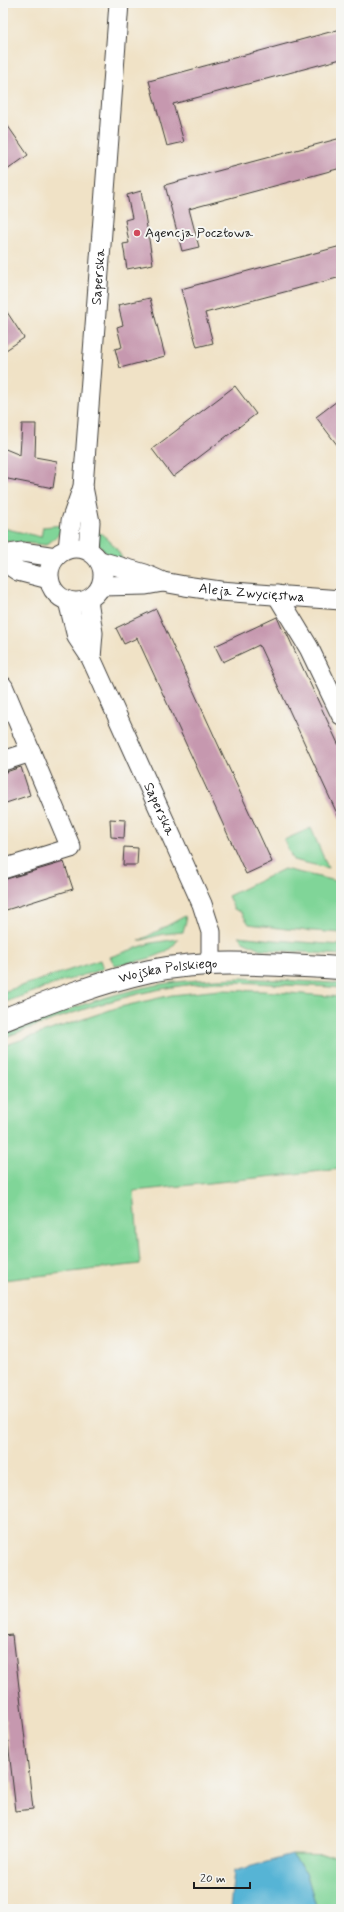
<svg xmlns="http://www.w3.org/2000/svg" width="344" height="1912" font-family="Mynerve,sans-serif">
<rect width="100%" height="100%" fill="#f6f6f2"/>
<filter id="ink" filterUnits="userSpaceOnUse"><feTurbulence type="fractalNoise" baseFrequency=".025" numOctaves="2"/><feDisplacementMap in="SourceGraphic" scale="8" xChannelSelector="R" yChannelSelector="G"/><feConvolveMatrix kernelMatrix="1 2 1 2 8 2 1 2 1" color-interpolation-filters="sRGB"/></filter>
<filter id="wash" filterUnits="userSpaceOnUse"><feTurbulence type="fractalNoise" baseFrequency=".012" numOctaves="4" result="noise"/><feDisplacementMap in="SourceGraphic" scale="16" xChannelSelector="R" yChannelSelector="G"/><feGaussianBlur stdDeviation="0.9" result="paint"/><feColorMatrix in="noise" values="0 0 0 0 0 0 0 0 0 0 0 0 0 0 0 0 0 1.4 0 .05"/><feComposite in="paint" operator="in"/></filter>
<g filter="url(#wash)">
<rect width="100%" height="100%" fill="#f0e2c6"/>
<path fill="#80d598" stroke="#4e785a" d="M 62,525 C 61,534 54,539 46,545 L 3,541 L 3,528 L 41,537 L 43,527 Z
M 95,531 C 105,533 122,553 123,562 C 107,556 98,549 95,531 Z
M 311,828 L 328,868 L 293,860 L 284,840 Z
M 284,869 L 341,882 L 341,933 L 286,929 L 249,924 L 241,912 L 234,909 L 228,896 Z
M 185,916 L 186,921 L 183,932 L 163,934 L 139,941 Z
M 238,936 L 274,940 L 341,945 L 341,955 L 260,949 L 243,941 Z
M 178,939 C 167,959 136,961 115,965 L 110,957 L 151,943 Z
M 100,960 L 103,969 L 52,985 L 3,1003 L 3,992 Z
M 241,978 L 334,983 L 341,984 L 341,988 C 323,986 305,986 286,985 C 256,983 226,980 195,984 C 129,991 66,1015 3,1038 L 3,1034 C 53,1015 104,995 156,985 C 184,980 213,979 241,978 Z
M 220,990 L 263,991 L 341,997 L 341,1169 L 134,1191 L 140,1264 L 3,1280 L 3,1046 L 116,1008 L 172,995 Z
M 292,1855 L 341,1856 L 341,1909 L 317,1909 L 306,1872 Z"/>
<path fill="#57b4d5" stroke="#3a6878" d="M 292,1855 L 306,1872 L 317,1909 L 230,1909 L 234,1871 Z"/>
<g id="blocks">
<path fill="#c698af" d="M 341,29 L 341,59 L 173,104 L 184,142 L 167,146 L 149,81 Z
M 3,119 L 28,155 L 3,173 Z
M 341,138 L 341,168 L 189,209 L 199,247 L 182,251 L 165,185 Z
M 141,191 L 153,264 L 127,269 L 123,244 L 129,243 L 125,220 L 132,218 L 127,195 Z
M 341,246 L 341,277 L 205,313 L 213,343 L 197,347 L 181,289 Z
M 150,298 L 165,356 L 120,368 L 115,349 L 122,347 L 117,327 L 123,325 L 118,305 Z
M 3,306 L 24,338 L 3,352 Z
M 235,386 L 256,414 L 173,477 L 152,449 Z
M 341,398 L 341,450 L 316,417 Z
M 22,424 L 36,424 L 35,457 L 57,461 L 53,488 L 3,478 L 3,448 L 20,455 Z
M 156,609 L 272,862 L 246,874 L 137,638 L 124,644 L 116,628 Z
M 277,617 L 284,633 L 286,632 L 341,750 L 341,822 L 259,645 L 223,662 L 215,646 Z
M 21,767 L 30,795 L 3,804 L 3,773 Z
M 110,819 L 125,820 L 124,838 L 111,837 Z
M 124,847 L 138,848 L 137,865 L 123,865 Z
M 64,862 L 73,889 L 3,911 L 3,880 Z
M 13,1635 L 33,1809 L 16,1811 L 3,1699 L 3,1636 Z"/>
</g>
</g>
<g filter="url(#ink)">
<use href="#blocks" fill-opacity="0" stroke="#3c3a36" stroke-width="1"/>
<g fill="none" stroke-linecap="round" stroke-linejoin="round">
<g stroke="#3c3a36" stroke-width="21">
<g id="street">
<path d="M 83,487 L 90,522 L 88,550"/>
<circle cx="76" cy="575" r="27"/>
<path id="s1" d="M 68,549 L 71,521 L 83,487 L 119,3"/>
<path d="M 3,555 L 22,552 L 56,557"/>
<path d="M 3,561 L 18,571 L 49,579"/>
<path id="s2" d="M 100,561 L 145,574 L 163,582 L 185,586 L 220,591 L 341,600"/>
<path d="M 101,586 L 146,585 L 163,582"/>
<path d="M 277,595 L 309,648 L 341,715"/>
<path d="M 88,600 L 93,633 L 91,658"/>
<path id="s3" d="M 68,601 L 77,637 L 91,658 L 202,904 L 211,932 L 211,964"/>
<path d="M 3,686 L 71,848 L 3,869"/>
<path d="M 3,761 L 31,752"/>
</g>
</g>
<g stroke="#3c3a36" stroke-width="24">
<g id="secondary">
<path id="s4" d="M 3,1020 C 51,1001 100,982 150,971 C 213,958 278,965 341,968"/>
</g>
</g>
<use href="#street" stroke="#fff" stroke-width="19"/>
<use href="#secondary" stroke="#fff" stroke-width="22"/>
</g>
</g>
<circle fill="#d1495b" stroke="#f6f6f2" stroke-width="1.5" cx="137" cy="233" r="4"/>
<g text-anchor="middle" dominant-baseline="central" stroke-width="4" stroke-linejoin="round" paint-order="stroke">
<g font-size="14" fill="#1c1c1c" stroke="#f6f6f2" text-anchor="start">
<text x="145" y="233">Agencja Pocztowa</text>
</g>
<g font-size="14" fill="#1c1c1c" stroke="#f6f6f2">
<text stroke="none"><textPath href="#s1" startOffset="275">Saperska</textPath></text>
<text stroke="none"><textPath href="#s2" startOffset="156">Aleja Zwycięstwa</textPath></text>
<text stroke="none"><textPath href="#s3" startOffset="228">Saperska</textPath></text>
<text stroke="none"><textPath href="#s4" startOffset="173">Wojska Polskiego</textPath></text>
</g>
</g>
<rect width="344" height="1912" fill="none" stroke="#f6f6f2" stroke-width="16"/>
<path d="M194 1882v6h56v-6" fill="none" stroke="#1c1c1c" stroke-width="2"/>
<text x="200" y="1882" font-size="12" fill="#1c1c1c" stroke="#f6f6f2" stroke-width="3" paint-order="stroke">20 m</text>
</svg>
